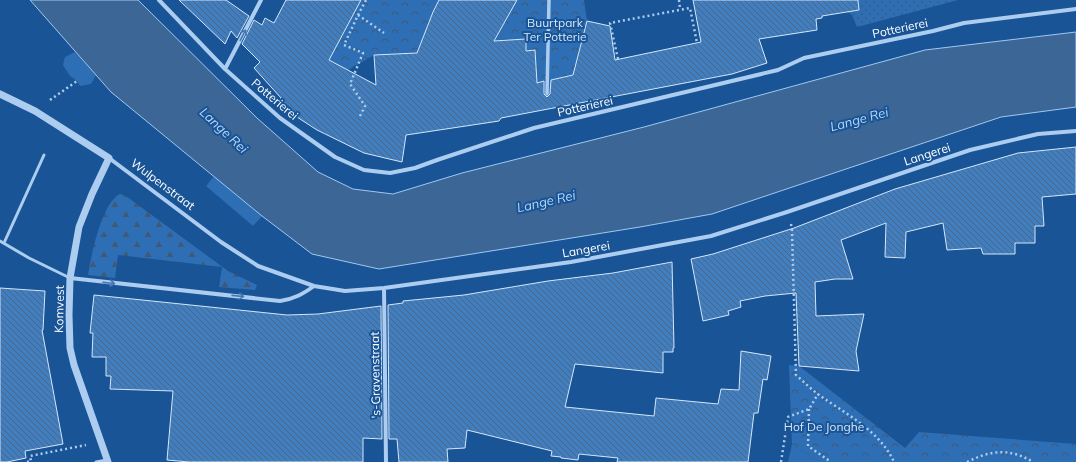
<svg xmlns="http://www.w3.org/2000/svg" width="1076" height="462" font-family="Mulish,sans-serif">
<defs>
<pattern id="forest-firs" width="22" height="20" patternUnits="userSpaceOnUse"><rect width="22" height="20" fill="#2d6eb4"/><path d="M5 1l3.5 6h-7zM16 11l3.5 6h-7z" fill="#405a76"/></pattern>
<pattern id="park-crowns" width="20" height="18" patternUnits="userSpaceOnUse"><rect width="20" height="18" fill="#2d6eb4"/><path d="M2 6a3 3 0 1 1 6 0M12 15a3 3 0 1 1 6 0" fill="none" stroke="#405a76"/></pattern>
<pattern id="garden-dots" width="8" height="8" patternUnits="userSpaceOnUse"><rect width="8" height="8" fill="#2d6eb4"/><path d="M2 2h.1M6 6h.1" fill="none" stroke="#405a76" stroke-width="1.8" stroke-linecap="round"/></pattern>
<pattern id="building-back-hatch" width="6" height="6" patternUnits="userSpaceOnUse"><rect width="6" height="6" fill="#427dbd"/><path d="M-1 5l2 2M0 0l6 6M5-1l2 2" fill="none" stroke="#46678a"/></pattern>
</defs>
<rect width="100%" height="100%" fill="#195496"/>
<path fill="#2d6eb4" d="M 75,52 L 96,75 L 91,84 L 80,86 L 77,81 L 70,76 L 63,65 L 65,57 Z
M 214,176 L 262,216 L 253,226 L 206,186 Z
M 792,444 L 820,462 L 788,462 Z"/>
<path fill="url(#forest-firs)" d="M 120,194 L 124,195 L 130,199 L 228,271 L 257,285 L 255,290 L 219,287 L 222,267 L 118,255 L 115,278 L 88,275 C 91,256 102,202 120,194 Z"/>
<path fill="url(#park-crowns)" d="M 361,0 L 439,0 L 422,53 L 374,55 L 348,70 L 329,60 Z
M 517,0 L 584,0 L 587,21 L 573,75 L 553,93 L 531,97 L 537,91 L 535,50 L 526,51 L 526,40 L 494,41 Z
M 789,365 L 799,366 L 905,448 L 919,432 L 1076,444 L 1076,462 L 820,462 L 792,444 Z"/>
<path fill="url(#garden-dots)" d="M 844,0 L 958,0 L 857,27 L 852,15 L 846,11 Z"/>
<path fill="#3c6696" stroke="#9fc8f2" d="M 30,0 L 138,0 L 257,118 L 318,172 L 353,189 L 393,194 L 462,173 L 644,127 L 925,50 L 1076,32 L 1076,107 L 1001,117 L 712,214 L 640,227 L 379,269 L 312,254 L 262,216 L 111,92 Z"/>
<path fill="url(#building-back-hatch)" stroke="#d3e7fb" d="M 179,0 L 226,0 L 249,16 L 237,38 L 231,31 L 225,44 Z
M 286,0 L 361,0 L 329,60 L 376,85 L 374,55 L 417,53 L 433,12 L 439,0 L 517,0 L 494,41 L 526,39 L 526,51 L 535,50 L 537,83 L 544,81 L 544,94 L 547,97 L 550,94 L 551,80 L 573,75 L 587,21 L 610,26 L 615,60 L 701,42 L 693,0 L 858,0 L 859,10 L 822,16 L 822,18 L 816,19 L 817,30 L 759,39 L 767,63 L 732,74 L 501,118 L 499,121 L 406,135 L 402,162 L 364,153 L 317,130 L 277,104 L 281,98 L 254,68 L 260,62 L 242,44 L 254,20 L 262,25 L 265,18 L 274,23 Z
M 1076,147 L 1076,194 L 1042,197 L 1044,226 L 1035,226 L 1035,243 L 1015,243 L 1015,254 L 983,254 L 981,248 L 947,250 L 943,223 L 906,232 L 905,258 L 885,257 L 886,223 L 841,240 L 853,279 L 835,279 L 815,282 L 816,316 L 864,314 L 856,351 L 859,371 L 799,366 L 796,293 L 765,296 L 740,301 L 741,307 L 728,311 L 729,315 L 703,321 L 691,259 L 713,254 L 794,228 L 895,189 L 1018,153 Z
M 672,262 L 674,348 L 673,348 L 673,352 L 663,352 L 663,373 L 575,364 L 565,407 L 654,416 L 656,398 L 718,404 L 721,389 L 739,390 L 741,351 L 771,356 L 767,380 L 763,379 L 758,413 L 754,413 L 748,462 L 617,462 L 618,458 L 579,454 L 578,460 L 561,458 L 561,457 L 551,456 L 552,451 L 467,430 L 465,448 L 447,449 L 448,462 L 399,462 L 397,439 L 389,439 L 388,305 L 403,303 L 403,301 L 464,295 L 548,281 L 613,273 Z
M 0,288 L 45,291 L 43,330 L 42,330 L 63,444 L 25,451 L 26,458 L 7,462 L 0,462 Z
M 94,295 L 287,315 L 318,314 L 381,306 L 382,439 L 363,438 L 363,462 L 189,462 L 167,460 L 173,391 L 110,389 L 111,376 L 106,376 L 106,357 L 92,357 L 93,333 L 90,333 Z"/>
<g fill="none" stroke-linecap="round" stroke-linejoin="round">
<path stroke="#accdf0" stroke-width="2.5" stroke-dasharray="2 3" stroke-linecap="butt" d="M 679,0 L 680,9
M 358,15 L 384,33
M 618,59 L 610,23 L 690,8 L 697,43
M 50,100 L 77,81
M 360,116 L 365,106 L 350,84 L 363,53 L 344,45 L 358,15 L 366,0
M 791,224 L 792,230 L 796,375 C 804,382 811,389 819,395 C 846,414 880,431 894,462
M 809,409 L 808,446 L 831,462
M 27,462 L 31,461 L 30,456 L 86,445
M 781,462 L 788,417 L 809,409 L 818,394
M 967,462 C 991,450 1010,448 1033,462"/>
<path stroke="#accdf0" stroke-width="3" d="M 0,241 L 29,258 L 70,278
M 4,243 L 44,155
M 96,462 L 107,460"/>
<path stroke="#accdf0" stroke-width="3.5" d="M 547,94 L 549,0"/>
<path stroke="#accdf0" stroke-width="4" d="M 159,0 L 225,69 L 280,118 L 335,157 L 364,170 L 390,173 L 415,168 L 437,160 L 534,128 L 778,70 L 804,58 L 933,31 L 964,23 L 1076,9
M 225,69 L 261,0
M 109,158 L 221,242 L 258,266 L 314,286 L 345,291 L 384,288 L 571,262 L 711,236 L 787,212 L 970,150 L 1038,134 L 1076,131
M 70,278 L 280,301 C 294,299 303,294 314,286
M 384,288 L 386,462"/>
<path stroke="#accdf0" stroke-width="7" d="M 0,94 L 35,111 L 109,158 L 92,194 L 79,227 L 70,278 L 69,315 L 70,348 L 74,365 L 108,462"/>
</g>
<defs><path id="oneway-shaft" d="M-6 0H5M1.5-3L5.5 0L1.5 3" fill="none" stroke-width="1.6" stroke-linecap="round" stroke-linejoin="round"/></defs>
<g stroke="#4578b1">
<use href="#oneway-shaft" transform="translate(243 35) rotate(-63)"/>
<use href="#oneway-shaft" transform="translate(109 283) rotate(6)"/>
<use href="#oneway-shaft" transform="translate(238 296) rotate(6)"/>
</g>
<g text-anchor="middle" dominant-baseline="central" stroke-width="4" stroke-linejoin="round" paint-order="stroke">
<g font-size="12" fill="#d3e7fb" stroke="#195496">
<text x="555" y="22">Buurtpark<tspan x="555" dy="14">Ter Potterie</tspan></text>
<text x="824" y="426">Hof De Jonghe</text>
</g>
<g font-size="12" fill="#fff" stroke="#195496">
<text transform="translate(900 28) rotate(-12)">Potterierei</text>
<text transform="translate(275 99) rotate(40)">Potterierei</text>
<text transform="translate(585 106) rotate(-13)">Potterierei</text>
<text transform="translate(927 154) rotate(-18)">Langerei</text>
<text transform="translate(163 184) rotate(37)">Wulpenstraat</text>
<text transform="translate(586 249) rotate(-10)">Langerei</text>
<text transform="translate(59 309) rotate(-89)">Komvest</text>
<text transform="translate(375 375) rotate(-91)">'s-Gravenstraat</text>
</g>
<g font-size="13" font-style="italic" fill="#b8d7f7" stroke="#195496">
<text transform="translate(859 119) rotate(-15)">Lange Rei</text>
<text transform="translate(224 130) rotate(43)">Lange Rei</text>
<text transform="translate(546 201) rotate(-13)">Lange Rei</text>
</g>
</g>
</svg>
